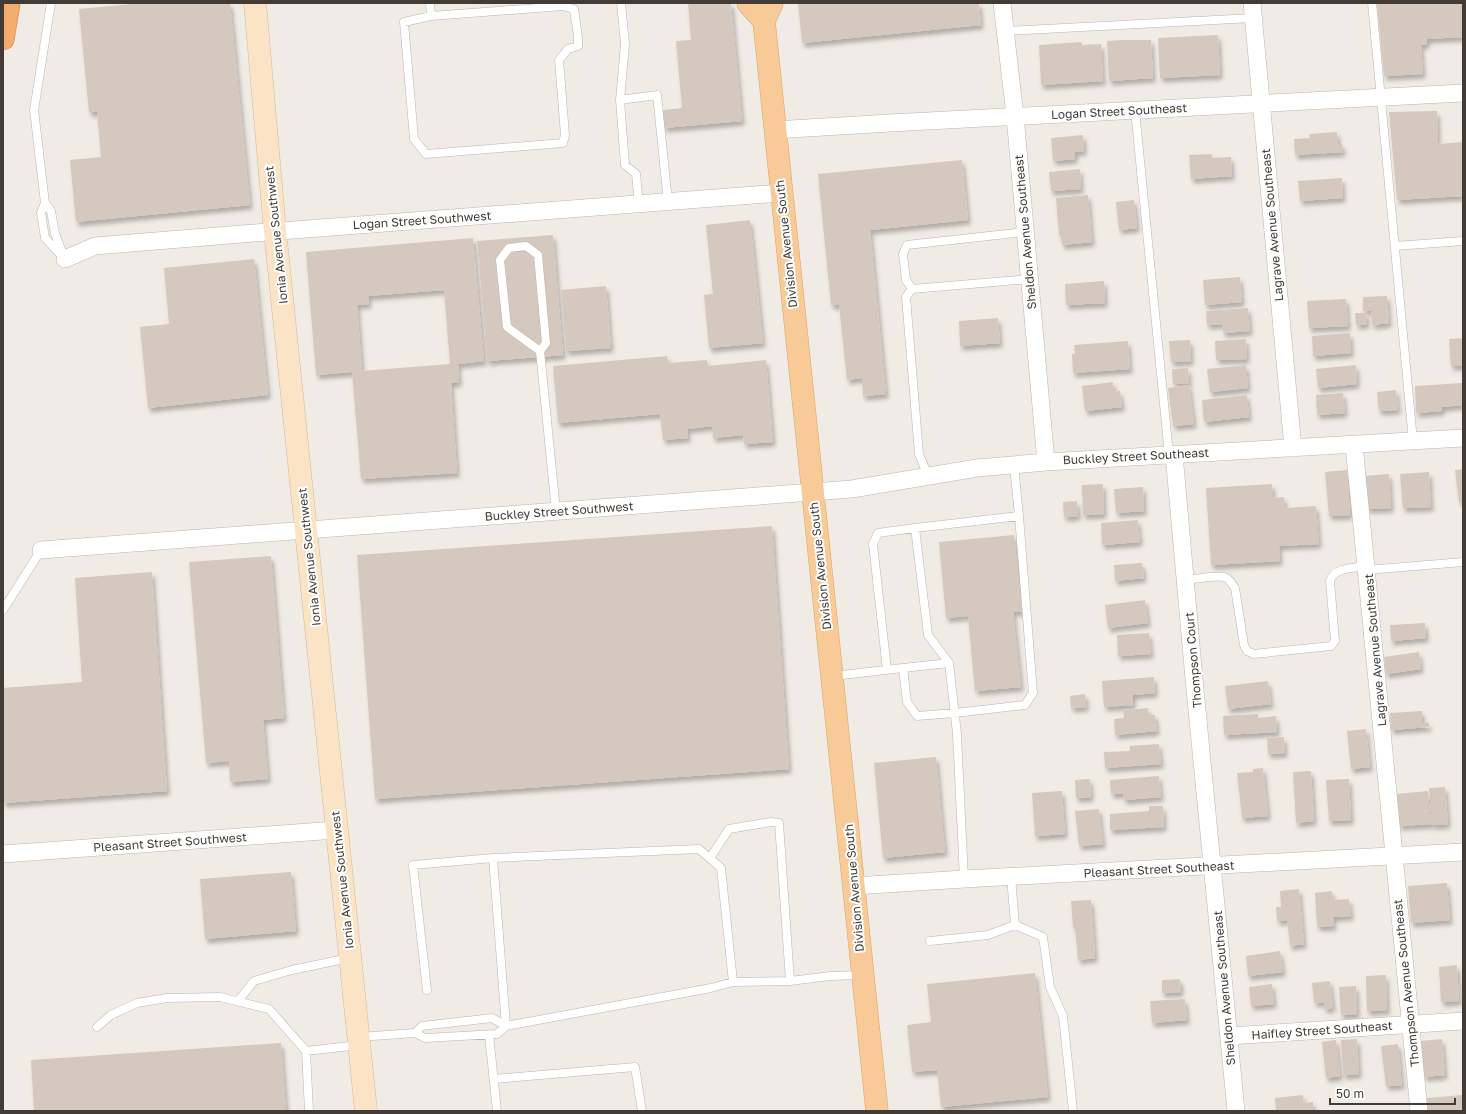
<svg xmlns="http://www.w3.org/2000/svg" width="1466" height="1114" font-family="'Golos Text',sans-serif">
<defs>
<filter id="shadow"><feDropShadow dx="2.5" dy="4.5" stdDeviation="2" flood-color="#0004"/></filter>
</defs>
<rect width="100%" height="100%" fill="#f1ebe5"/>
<path fill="#d5c8be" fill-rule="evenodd" filter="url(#shadow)" d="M 142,3 L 230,3 L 250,205 L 76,222 L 70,160 L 101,157 L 97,112 L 89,112 L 79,9 Z
M 688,3 L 731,3 L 742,121 L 664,128 L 663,110 L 682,108 L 676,41 L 691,40 Z
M 798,3 L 979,3 L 981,25 L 802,43 Z
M 1377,3 L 1463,3 L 1463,37 L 1427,39 L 1427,44 L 1421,45 L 1423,74 L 1384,76 Z
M 1218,35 L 1220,75 L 1160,78 L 1158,38 Z
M 1123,40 L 1151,40 L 1153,78 L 1109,81 L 1107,41 Z
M 1081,42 L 1082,45 L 1101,44 L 1103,81 L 1041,85 L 1039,45 Z
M 1437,111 L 1438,144 L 1463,142 L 1463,196 L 1397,200 L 1389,112 Z
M 1337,132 L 1338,144 L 1342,144 L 1343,152 L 1295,155 L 1294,139 L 1310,138 L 1309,134 Z
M 1083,135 L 1084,151 L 1075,152 L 1075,159 L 1053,161 L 1051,138 Z
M 1212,154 L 1212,158 L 1231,157 L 1232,176 L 1191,179 L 1189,155 Z
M 962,160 L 968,220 L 870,230 L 886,394 L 863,396 L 862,378 L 847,380 L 839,305 L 831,305 L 818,174 Z
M 1080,169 L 1081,189 L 1051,191 L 1049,172 Z
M 1342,178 L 1343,198 L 1300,201 L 1298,181 Z
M 1088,195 L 1092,242 L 1062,245 L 1061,235 L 1059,235 L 1056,198 Z
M 1134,200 L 1137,228 L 1119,230 L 1116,202 Z
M 750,220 L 763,343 L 709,348 L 704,295 L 713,294 L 706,225 Z
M 553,235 L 563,355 L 487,361 L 477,241 Z
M 473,238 L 484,361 L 458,364 L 459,382 L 451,383 L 457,473 L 361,479 L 352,372 L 316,375 L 306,252 ZM 444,290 L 450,364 L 362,371 L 357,305 L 369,304 L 368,296 Z
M 254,259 L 268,395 L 148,408 L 140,327 L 169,324 L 164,268 Z
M 1240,277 L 1242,302 L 1205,305 L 1203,280 Z
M 1104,281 L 1105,303 L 1066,305 L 1065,284 Z
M 606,286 L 611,348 L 566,351 L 561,290 Z
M 1387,296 L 1389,323 L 1372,325 L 1371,310 L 1363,311 L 1363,297 Z
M 1346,299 L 1348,326 L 1309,328 L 1307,301 Z
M 1248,308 L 1250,331 L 1223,333 L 1222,324 L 1207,325 L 1206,311 Z
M 1355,313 L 1366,313 L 1367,324 L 1356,325 Z
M 998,318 L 1000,343 L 960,346 L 959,321 Z
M 1350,333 L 1351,353 L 1313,356 L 1312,336 Z
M 1463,338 L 1463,366 L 1451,366 L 1449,339 Z
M 1246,339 L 1247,359 L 1216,360 L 1215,341 Z
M 1190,340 L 1191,361 L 1171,362 L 1169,341 Z
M 1128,341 L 1130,369 L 1073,373 L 1072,354 L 1075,354 L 1074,345 Z
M 667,356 L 668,363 L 707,360 L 708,366 L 766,360 L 773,442 L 744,444 L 743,435 L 713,438 L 712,426 L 687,429 L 688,438 L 663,440 L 660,414 L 558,423 L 553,366 Z
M 1246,365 L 1248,388 L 1210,392 L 1207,369 Z
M 1356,365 L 1357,384 L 1318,388 L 1316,369 Z
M 1188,368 L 1189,383 L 1173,384 L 1172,369 Z
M 1113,382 L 1114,392 L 1120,391 L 1122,407 L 1085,411 L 1082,386 Z
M 1462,383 L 1463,405 L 1442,407 L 1442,411 L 1416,413 L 1415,386 Z
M 1189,385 L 1194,424 L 1173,426 L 1168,388 Z
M 1396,390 L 1398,410 L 1379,411 L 1377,392 Z
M 1343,393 L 1345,413 L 1317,415 L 1316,395 Z
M 1247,395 L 1249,417 L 1204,422 L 1202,400 Z
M 1463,469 L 1463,502 L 1459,502 L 1455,470 Z
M 1347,470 L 1350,515 L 1329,516 L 1325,472 Z
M 1429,472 L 1431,507 L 1403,508 L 1400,474 Z
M 1389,474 L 1391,508 L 1367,509 L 1365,476 Z
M 1103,484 L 1104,514 L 1083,515 L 1082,485 Z
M 1272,484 L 1273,498 L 1284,497 L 1285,508 L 1316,506 L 1319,544 L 1279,546 L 1280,561 L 1211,565 L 1206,488 Z
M 1143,487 L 1144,511 L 1116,513 L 1114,489 Z
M 1077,501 L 1078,516 L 1064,517 L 1063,502 Z
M 1138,520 L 1140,542 L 1102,545 L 1101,523 Z
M 772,526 L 789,769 L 375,799 L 357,555 Z
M 1014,535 L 1022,611 L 1013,612 L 1021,687 L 975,691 L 968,616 L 946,618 L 939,542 Z
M 271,556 L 284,718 L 263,720 L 268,779 L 230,782 L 229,761 L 206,763 L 189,562 Z
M 1142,563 L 1144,578 L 1115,581 L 1114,565 Z
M 152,572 L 167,791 L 3,803 L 3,688 L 82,682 L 75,578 Z
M 1145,600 L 1148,623 L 1108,628 L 1105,605 Z
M 1425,623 L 1426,638 L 1391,641 L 1390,625 Z
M 1149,633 L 1151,654 L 1118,656 L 1117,635 Z
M 1419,652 L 1421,669 L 1386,674 L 1384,657 Z
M 1154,677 L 1155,693 L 1133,695 L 1133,705 L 1104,707 L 1102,681 Z
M 1268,681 L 1271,704 L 1228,709 L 1225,686 Z
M 1085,694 L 1086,707 L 1071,708 L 1070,696 Z
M 1148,708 L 1148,715 L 1155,715 L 1157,731 L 1115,735 L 1114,719 L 1124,718 L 1123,710 Z
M 1422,711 L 1422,723 L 1429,723 L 1429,727 L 1391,730 L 1390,713 Z
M 1258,714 L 1258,718 L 1276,716 L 1277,732 L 1224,735 L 1223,716 Z
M 1366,729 L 1370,767 L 1351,769 L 1347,731 Z
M 1284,737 L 1285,753 L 1268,754 L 1267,738 Z
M 1159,744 L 1161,764 L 1105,768 L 1104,752 L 1130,751 L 1130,746 Z
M 936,757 L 945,852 L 883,858 L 874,763 Z
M 1263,768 L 1268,816 L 1242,818 L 1237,773 L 1253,772 L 1253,769 Z
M 1311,771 L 1314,821 L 1296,823 L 1293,772 Z
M 1159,776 L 1161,797 L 1124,800 L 1123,794 L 1111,794 L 1110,780 Z
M 1090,779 L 1091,797 L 1076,798 L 1075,780 Z
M 1349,779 L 1351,820 L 1329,821 L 1326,780 Z
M 1445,787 L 1448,824 L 1432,825 L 1429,788 Z
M 1062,791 L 1065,834 L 1035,836 L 1032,793 Z
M 1428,791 L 1431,824 L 1399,826 L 1397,794 Z
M 1149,806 L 1163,806 L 1164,827 L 1110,830 L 1110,814 L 1149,811 Z
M 1099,809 L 1103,844 L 1079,846 L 1075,811 Z
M 291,872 L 296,931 L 205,939 L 200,879 Z
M 1447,883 L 1450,920 L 1411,923 L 1408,886 Z
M 1299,889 L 1304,944 L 1290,946 L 1287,920 L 1277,921 L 1276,907 L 1281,907 L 1280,891 Z
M 1332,891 L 1333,900 L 1349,899 L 1351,916 L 1333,917 L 1334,926 L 1317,927 L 1315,893 Z
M 1091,900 L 1095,958 L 1078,960 L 1075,927 L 1073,927 L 1071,901 Z
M 1280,951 L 1283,972 L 1248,976 L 1246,956 Z
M 1457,965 L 1459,1001 L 1441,1002 L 1439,967 Z
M 1035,973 L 1048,1097 L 941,1107 L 937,1070 L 912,1072 L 907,1025 L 931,1022 L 927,984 Z
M 1386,975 L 1387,1010 L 1367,1011 L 1366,976 Z
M 1180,979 L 1181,992 L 1162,993 L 1162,980 Z
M 1330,981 L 1333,1008 L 1324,1009 L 1324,1002 L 1314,1003 L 1312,983 Z
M 1272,984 L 1274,1004 L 1251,1006 L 1249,987 Z
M 1356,986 L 1357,1014 L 1341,1015 L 1339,987 Z
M 1185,999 L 1187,1020 L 1152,1023 L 1150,1001 Z
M 1357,1039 L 1359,1074 L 1343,1075 L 1341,1040 Z
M 1442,1039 L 1445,1075 L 1424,1077 L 1421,1041 Z
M 1336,1040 L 1340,1076 L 1326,1078 L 1322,1042 Z
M 281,1043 L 286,1111 L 34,1111 L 31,1060 Z
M 1398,1044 L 1402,1085 L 1386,1086 L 1381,1046 Z
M 1303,1095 L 1304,1103 L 1313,1102 L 1313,1111 L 1276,1111 L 1275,1098 Z
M 1463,1095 L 1463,1111 L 1427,1111 L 1426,1098 Z"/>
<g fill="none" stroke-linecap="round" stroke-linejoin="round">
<g stroke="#bfb4ab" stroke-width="9">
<path id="lane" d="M 51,3 L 34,110 L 45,203 L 41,213 L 45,238 L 65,259
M 430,3 L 431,16
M 621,3 L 625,44 L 620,100 L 625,165 L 636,174 L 639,204
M 1372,3 L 1413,441
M 563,6 L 574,9 L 578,37 L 578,46 L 568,49 L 559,60 L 565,135 L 563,143 L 426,154 L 414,139 L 404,22 L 431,16 Z
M 1006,31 L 1253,18
M 620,100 L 657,95 L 668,202
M 1135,110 L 1169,455
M 45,203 L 51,211 L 55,234 L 63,254
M 526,246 L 538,255 L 546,343 L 540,351 L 507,327 L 500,260 L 509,248 Z
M 1395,246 L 1463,241
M 912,289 L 906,280 L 903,254 L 907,245 L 1025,232
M 540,351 L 556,511
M 928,476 L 919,454 L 906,297 L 912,289 L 1030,279
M 1367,570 L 1463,562
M 1185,580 C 1196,579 1214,575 1224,577 C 1229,578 1232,584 1235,588 L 1244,645 L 1247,651 L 1254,654 L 1331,646 L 1335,641 L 1330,581 C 1334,567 1354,568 1367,566
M 3,610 L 41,550
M 903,668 L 949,663
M 887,670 L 873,544 L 878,533 L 915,528
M 833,676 L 903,668 L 907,702 L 917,716 L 955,713 L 1025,705 L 1033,693 L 1019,516
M 699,849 L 721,868 L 733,982 L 711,988 L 506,1026 L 493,858 Z
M 710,858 L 729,829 L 771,822 L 779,823 L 790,981
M 1011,877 L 1015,925 L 1043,937 L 1050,987 L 1063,1016 L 1073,1111
M 964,879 L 957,734 L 949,663 L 928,635 L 915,528 L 1019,516 L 1014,465
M 930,941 L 988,935 L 1015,925
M 733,982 L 790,981 L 830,976 L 862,975
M 427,990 L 413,865 L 493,858
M 238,1001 L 254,981 L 292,970 L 349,958
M 97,1027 L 111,1015 L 137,1003 L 167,998 L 220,997 L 269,1009 L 306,1051
M 489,1035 L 497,1111
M 359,1037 L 415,1033 L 425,1038 L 497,1034 L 506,1026 L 492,1018 L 422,1026 L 415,1033
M 494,1079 L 635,1067 L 642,1111
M 309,1111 L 306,1051 L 359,1045"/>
</g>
<g stroke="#bfb4ab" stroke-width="18">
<path id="street" d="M 1002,3 L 1015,116 L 1046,462
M 1252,3 L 1293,448
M 774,130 L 890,123 L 1463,93
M 65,259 L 95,246 L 254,233 L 781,193
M 1354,445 L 1419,1111
M 1174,454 L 1194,679 L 1236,1111
M 41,550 L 852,489 L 977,468 L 1046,462 L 1463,438
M 3,854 L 336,830
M 854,886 L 964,879 L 1463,852
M 1229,1036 L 1463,1021"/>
</g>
<g stroke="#d2b899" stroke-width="23">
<path id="secondary" d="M 255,3 L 275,231 L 366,1111"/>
</g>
<g stroke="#dca368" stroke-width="23">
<path id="primary" d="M 748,3 L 764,21
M 772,3 L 764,21 L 877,1111"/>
</g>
<g stroke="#d37f3d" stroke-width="23">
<path id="highway" d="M 3,39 L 9,3"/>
</g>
<use href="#lane" stroke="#fff" stroke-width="8"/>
<use href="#street" stroke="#fff" stroke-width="17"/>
<use href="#secondary" stroke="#fbe4c5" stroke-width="22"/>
<use href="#primary" stroke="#f8ca97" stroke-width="22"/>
<use href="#highway" stroke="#f5ad6c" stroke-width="22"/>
</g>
<g text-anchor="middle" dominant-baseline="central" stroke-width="4" stroke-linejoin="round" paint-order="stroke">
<g font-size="12" fill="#433b35" stroke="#fff">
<text transform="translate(1119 111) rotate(-3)">Logan Street Southeast</text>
<text transform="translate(422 220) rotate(-4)">Logan Street Southwest</text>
<text transform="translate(1272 225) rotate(-95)">Lagrave Avenue Southeast</text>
<text transform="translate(1025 232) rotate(-95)">Sheldon Avenue Southeast</text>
<text transform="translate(276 235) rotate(-96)">Ionia Avenue Southwest</text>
<text transform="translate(786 244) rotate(-96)">Division Avenue South</text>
<text transform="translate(1136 456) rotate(-3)">Buckley Street Southeast</text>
<text transform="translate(559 511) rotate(-4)">Buckley Street Southwest</text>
<text transform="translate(309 557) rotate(-96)">Ionia Avenue Southwest</text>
<text transform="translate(820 566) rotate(-96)">Division Avenue South</text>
<text transform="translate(1375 650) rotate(-95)">Lagrave Avenue Southeast</text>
<text transform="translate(1193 660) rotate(-95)">Thompson Court</text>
<text transform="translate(170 842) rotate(-4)">Pleasant Street Southwest</text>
<text transform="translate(1159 869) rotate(-3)">Pleasant Street Southeast</text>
<text transform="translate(342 880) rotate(-96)">Ionia Avenue Southwest</text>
<text transform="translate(854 888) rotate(-95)">Division Avenue South</text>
<text transform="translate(1406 983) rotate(-96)">Thompson Avenue Southeast</text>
<text transform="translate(1224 988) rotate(-95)">Sheldon Avenue Southeast</text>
<text transform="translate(1322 1030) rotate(-4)">Haifley Street Southeast</text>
</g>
</g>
<rect width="1466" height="1114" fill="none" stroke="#433b35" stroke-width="8"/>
<path d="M1330 1098v6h125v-6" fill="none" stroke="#433b35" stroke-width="2"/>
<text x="1336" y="1098" font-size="12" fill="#433b35" stroke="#ffffff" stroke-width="3" paint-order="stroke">50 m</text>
</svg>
